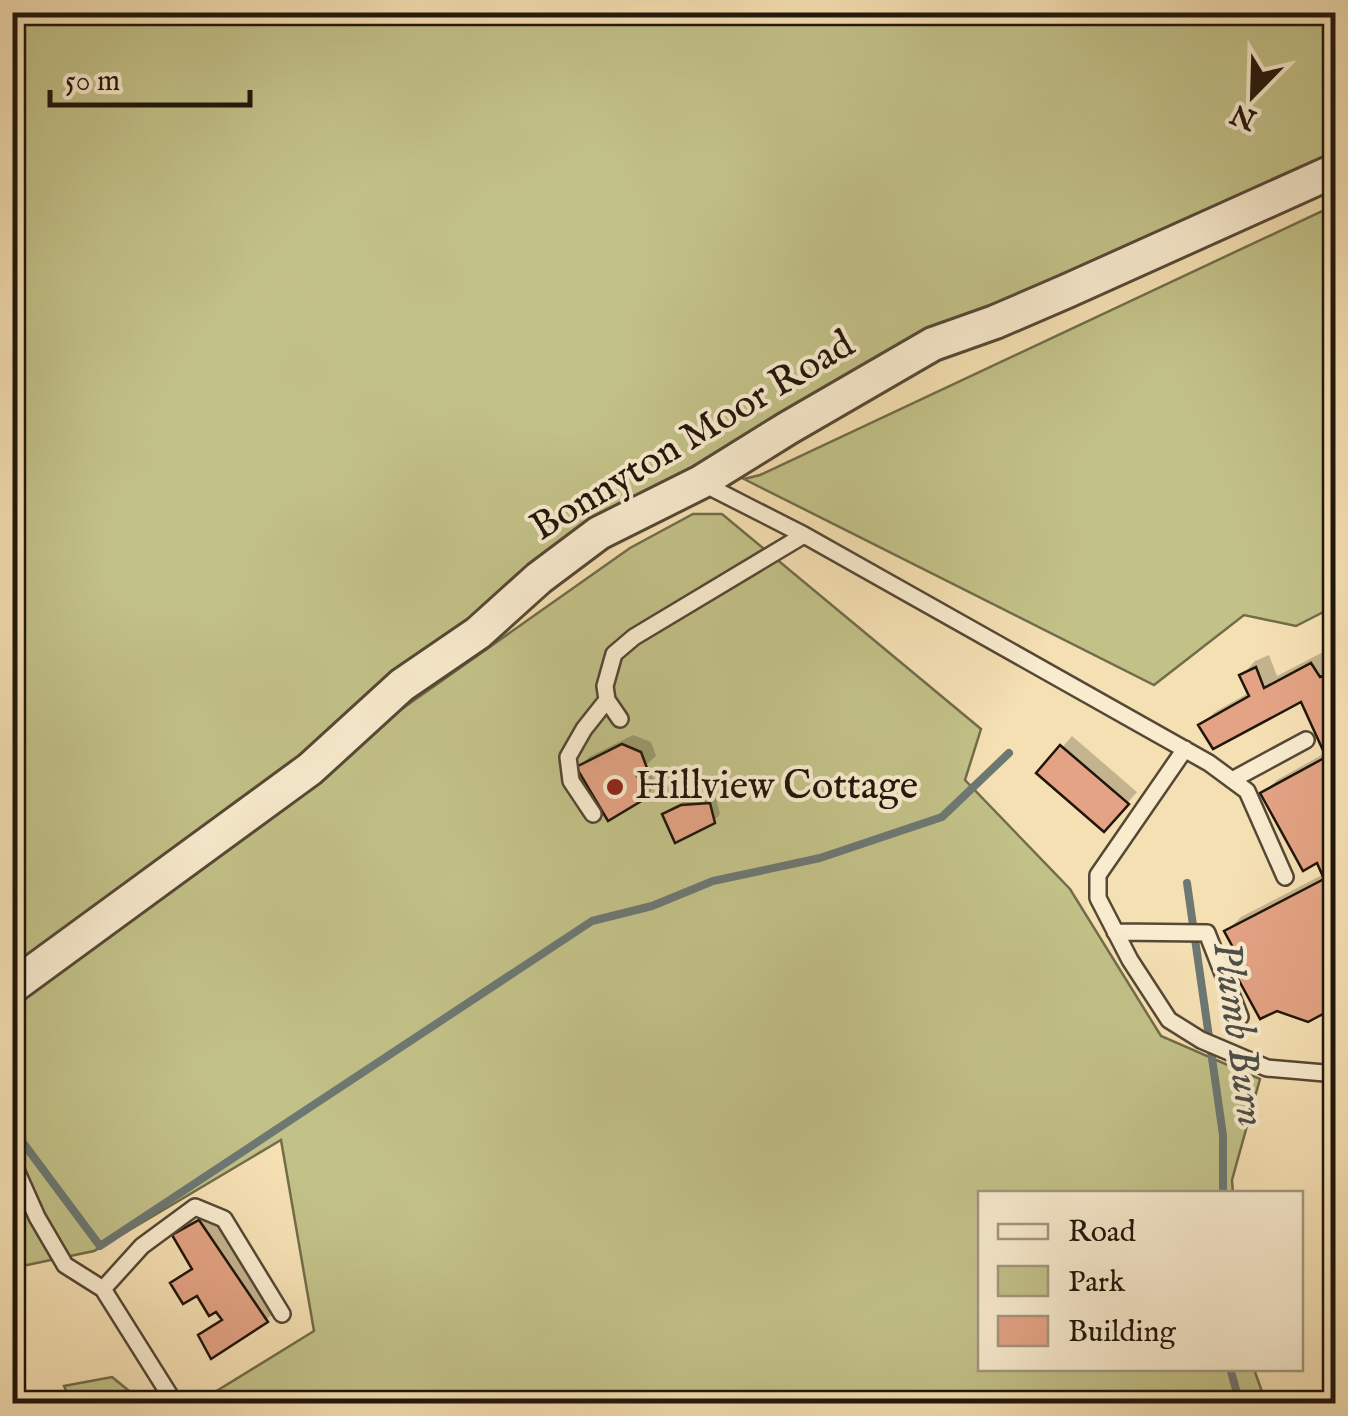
<svg xmlns="http://www.w3.org/2000/svg" width="1348" height="1416" font-family="'IM FELL English',serif">
<rect width="100%" height="100%" fill="#f5e0b3"/>
<filter id="stains"><feTurbulence type="fractalNoise" baseFrequency=".002" numOctaves="4"/><feColorMatrix values="0 0 0 0 .2 0 0 0 0 .09 0 0 0 0 .02 0 0 0 .5 -.17"/></filter>
<radialGradient id="worn" r=".72"><stop offset=".6" stop-color="#630" stop-opacity="0"/><stop offset="1" stop-color="#630" stop-opacity=".3"/></radialGradient>
<path fill="#c2c188" stroke="#716c4a" stroke-width="2.5" d="M 13,13 L 1335,13 L 1335,154 L 1069,279 L 700,474 L 294,772 L 13,974 Z
M 1335,205 L 1335,606 L 1296,626 L 1244,615 L 1154,685 L 744,479 L 760,475 Z
M 693,514 L 722,514 L 981,729 L 965,780 L 1070,889 L 1161,1036 L 1260,1079 L 1232,1180 L 1233,1193 L 981,1194 L 981,1368 L 1254,1369 L 1266,1403 L 197,1403 L 314,1331 L 281,1140 L 94,1251 L 13,1268 L 12,1007 L 396,713 L 630,548 Z
M 112,1377 L 144,1403 L 72,1403 L 64,1386 Z"/>
<path fill="#0003" d="M 1325,651 L 1336,664 L 1336,1004 L 1234,966 L 1242,958 L 1227,931 L 1241,917 L 1324,874 L 1318,860 L 1263,794 L 1277,780 L 1327,752 L 1302,698 L 1201,725 L 1215,712 L 1250,692 L 1242,675 L 1255,661 L 1269,655 L 1277,676 Z
M 633,735 L 651,742 L 656,756 L 646,765 L 657,785 L 647,795 L 579,767 L 589,757 Z
M 1072,736 L 1137,792 L 1114,818 L 1040,773 Z
M 716,798 L 720,814 L 714,821 L 665,815 L 671,808 L 689,799 Z
M 210,1212 L 277,1310 L 266,1320 L 201,1335 L 211,1325 L 223,1318 L 198,1293 L 173,1283 L 193,1267 L 175,1236 L 185,1226 Z"/>
<g fill="none" stroke-linecap="round" stroke-linejoin="round">
<path stroke="#6d7873" stroke-width="8" d="M 1187,883 L 1223,1135 L 1223,1194
M 12,1128 L 100,1246 L 592,921 L 652,906 L 713,881 L 820,858 L 942,817 L 1009,753
M 1230,1368 L 1240,1404"/>
</g>
<path fill="#e3a384" stroke="#20160b" stroke-width="2.5" d="M 1311,663 L 1320,677 L 1323,676 L 1327,682 L 1336,678 L 1336,689 L 1334,687 L 1327,692 L 1336,708 L 1336,812 L 1329,816 L 1336,832 L 1336,1007 L 1308,1022 L 1277,1011 L 1260,1019 L 1231,966 L 1241,962 L 1224,931 L 1324,879 L 1317,863 L 1303,871 L 1260,793 L 1326,757 L 1301,702 L 1213,749 L 1198,725 L 1249,696 L 1239,675 L 1256,667 L 1264,688 Z
M 622,744 L 641,752 L 647,768 L 637,776 L 648,797 L 608,821 L 576,767 Z
M 1060,745 L 1129,804 L 1104,832 L 1036,773 Z
M 710,803 L 715,823 L 675,843 L 662,814 L 681,805 Z
M 199,1220 L 268,1322 L 211,1359 L 198,1335 L 222,1320 L 216,1312 L 209,1316 L 197,1296 L 183,1304 L 170,1283 L 192,1269 L 172,1235 Z"/>
<g fill="none" stroke-linecap="round" stroke-linejoin="round">
<g stroke="#554835" stroke-width="20">
<path id="service" d="M 702,483 L 804,535 L 1209,763 L 1247,791 L 1285,877
M 620,719 L 607,700 L 605,686 L 614,654 L 634,637 L 804,535
M 1185,749 L 1098,875 L 1098,898 L 1130,960 L 1169,1020 L 1201,1040 L 1267,1068 L 1336,1074
M 1232,780 L 1306,740
M 593,814 L 571,781 L 568,757 L 584,729 L 607,700
M 1115,932 L 1207,933 L 1240,1017
M 12,1161 L 37,1217 L 65,1265 L 103,1289 L 174,1402
M 103,1289 L 142,1246 L 195,1207 L 224,1219 L 282,1314"/>
</g>
<g stroke="#554835" stroke-width="38">
<path id="minor" d="M 12,987 L 310,769 L 402,685 L 478,633 L 539,578 L 599,533 L 701,482 L 788,428 L 933,344 L 995,322 L 1067,291 L 1336,170"/>
</g>
<use href="#service" stroke="#f8ebce" stroke-width="15"/>
<use href="#minor" stroke="#f8ebce" stroke-width="32"/>
</g>
<circle fill="#8f2418" stroke="#f8ebce" stroke-width="4" cx="615" cy="787" r="10"/>
<g text-anchor="middle" dominant-baseline="central" stroke-width="8" stroke-linejoin="round" paint-order="stroke">
<g font-size="40" fill="#20160b" stroke="#f8ebce">
<text transform="translate(693 437) rotate(-31)">Bonnyton Moor Road</text>
</g>
<g font-size="40" fill="#20160b" stroke="#f8ebce" text-anchor="start">
<text x="635" y="787">Hillview Cottage</text>
</g>
<g font-size="42" font-style="italic" fill="#4d4f48" stroke="#f8ebce">
<text transform="translate(1238 1034) rotate(82)">Plumb Burn</text>
</g>
</g>
<rect width="1348" height="1416" fill="none" stroke="#f5e0b3" stroke-width="50"/>
<rect x="15" y="15" width="1318" height="1386" fill="none" stroke="#20160b" stroke-width="5"/>
<rect x="25" y="25" width="1298" height="1366" fill="none" stroke="#20160b" stroke-width="2.5"/>
<rect x="978" y="1191" width="325" height="180" fill="#f8ebce" stroke="#a29680" stroke-width="2.5"/>
<rect x="998" y="1224" width="50" height="15" fill="#f8ebce" stroke="#a29680" stroke-width="2.5"/>
<text x="1068" y="1241" font-size="30" fill="#20160b">Road</text>
<rect x="998" y="1266" width="50" height="30" fill="#c2c188" stroke="#a29680" stroke-width="2.5"/>
<text x="1068" y="1291" font-size="30" fill="#20160b">Park</text>
<rect x="998" y="1316" width="50" height="30" fill="#e3a384" stroke="#a29680" stroke-width="2.5"/>
<text x="1068" y="1341" font-size="30" fill="#20160b">Building</text>
<g transform="translate(1253 95) rotate(203)" stroke="#f8ebce" stroke-width="8" paint-order="stroke">
<path d="M0-8L18 38L0 25L-18 38Z" fill="#20160b"/>
<text y="-15" font-size="28" font-weight="bold" text-anchor="middle" fill="#20160b">N</text>
</g>
<path d="M50 90v15h200v-15" fill="none" stroke="#20160b" stroke-width="5"/>
<text x="65" y="90" font-size="30" fill="#20160b" stroke="#f8ebce" stroke-width="8" paint-order="stroke">50 m</text>
<rect width="100%" height="100%" filter="url(#stains)"/>
<rect width="100%" height="100%" fill="url(#worn)"/>
</svg>
